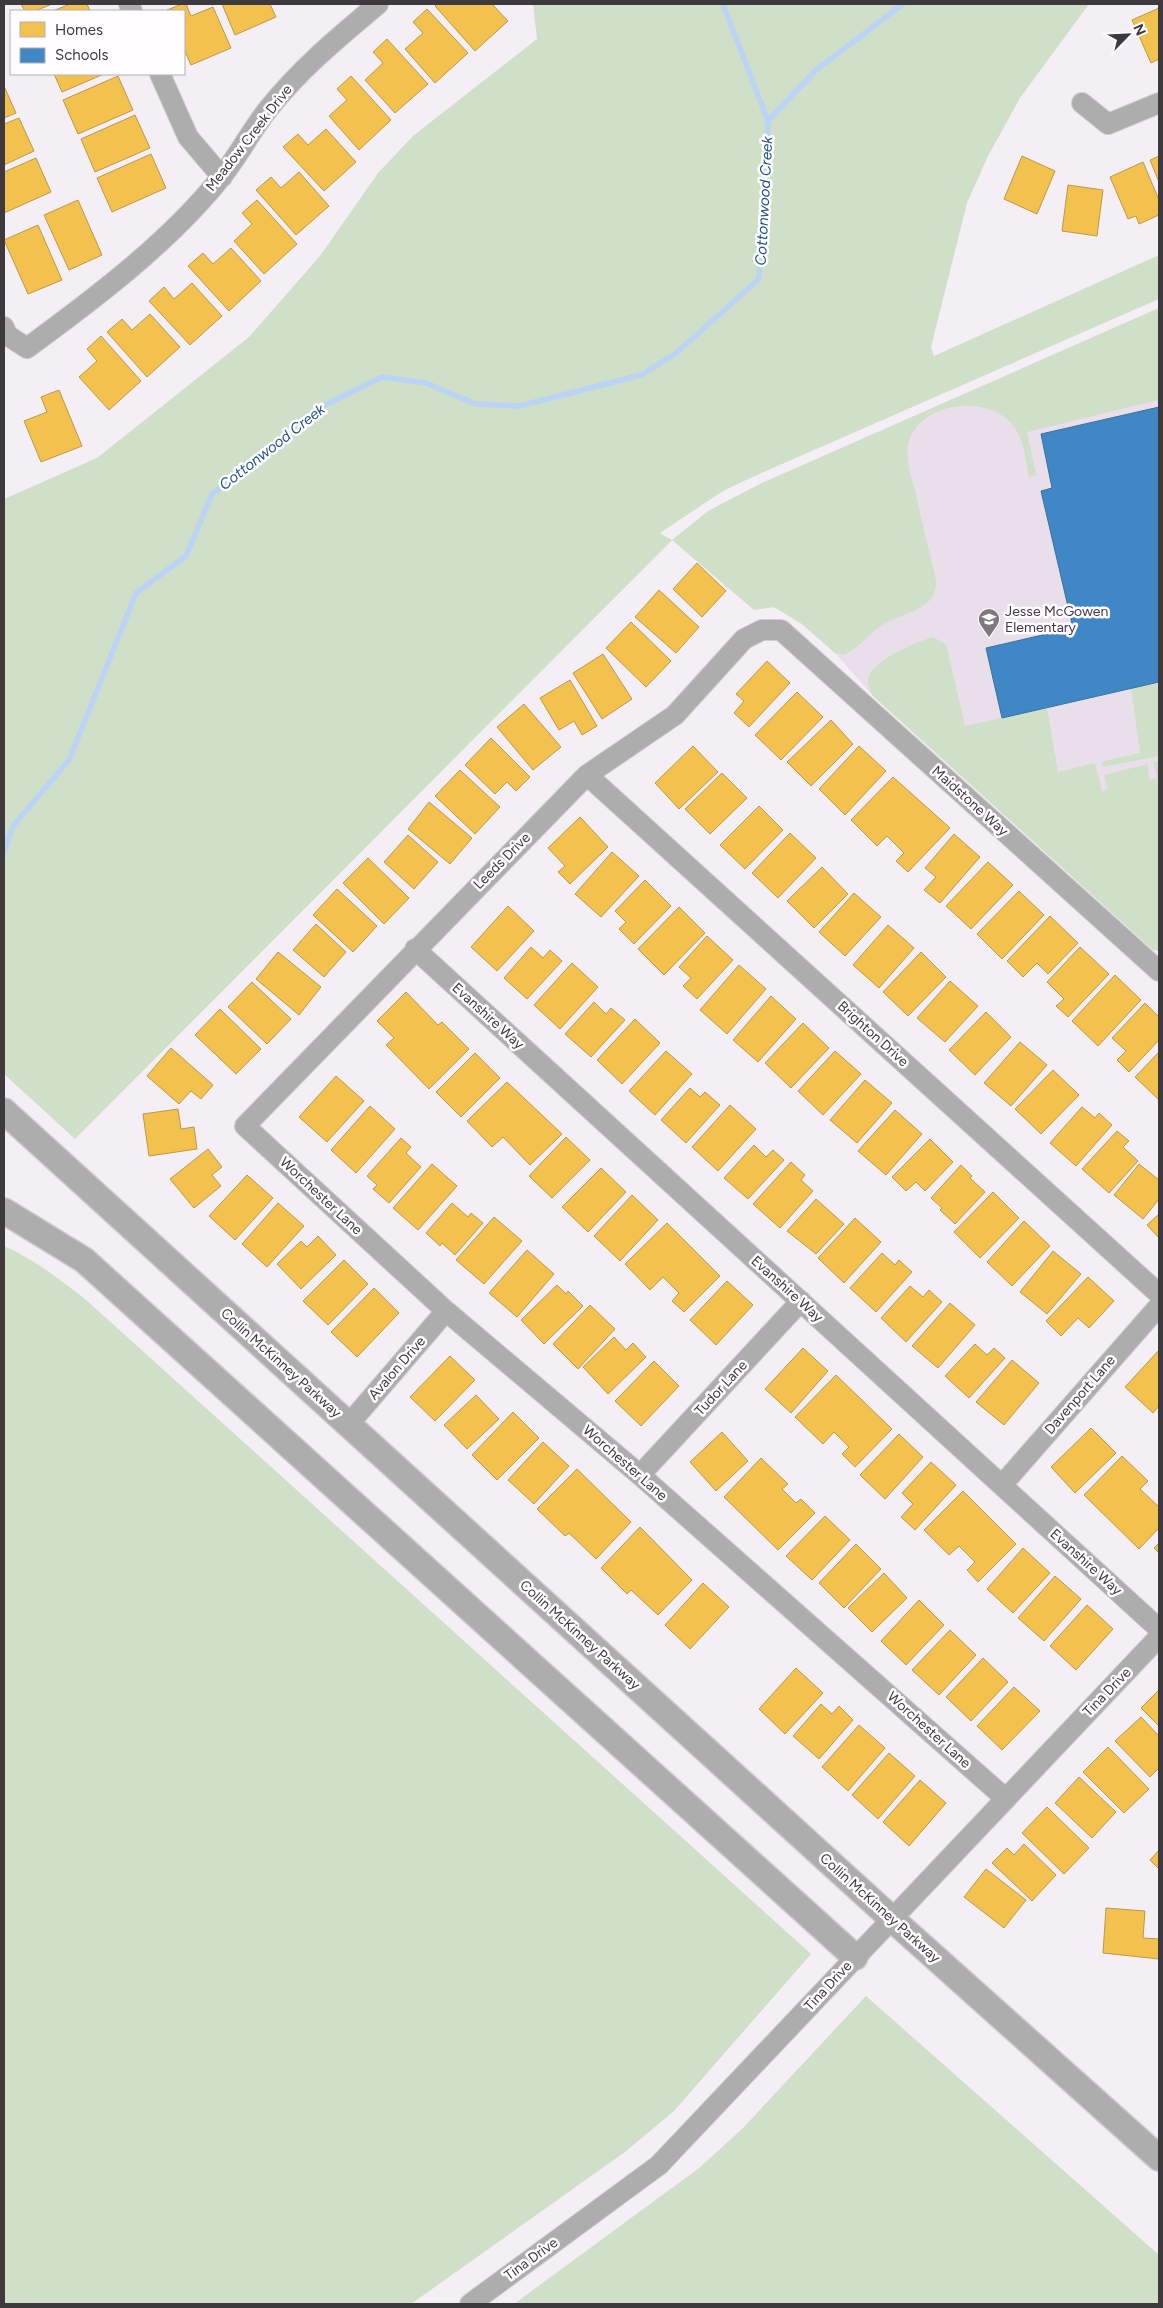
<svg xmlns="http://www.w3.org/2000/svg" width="1163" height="2308" font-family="Figtree,sans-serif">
<rect width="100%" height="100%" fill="#f4eff5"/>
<path fill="#e9dfea" d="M 1159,308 L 1159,951 L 1153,950 L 873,696 L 835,653 L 802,624 L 774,607 L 754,610 L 708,511 L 762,483 Z"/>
<path fill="#cfdfc8" d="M 533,4 L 1089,4 L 1020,98 L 988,156 L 967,203 L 931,347 L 934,356 L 1159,255 L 1159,299 L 759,474 L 723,491 L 660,533 L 672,540 L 708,511 L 762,483 L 1159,308 L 1159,400 L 1027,432 L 1036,475 L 1029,477 C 1025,459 1024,437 1011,423 C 984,393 917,403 908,445 C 905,460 912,480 916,494 C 922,523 929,551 936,580 C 936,587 935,595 929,601 C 917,613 898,615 884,624 C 870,632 860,647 844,655 L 835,653 L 802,624 L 774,607 L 754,610 L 672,540 L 75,1139 L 4,1074 L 4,499 L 97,458 L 249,337 L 320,256 L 378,173 L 413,136 L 537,39 Z
M 933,637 L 946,644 L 965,726 L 1047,708 L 1058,772 L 1095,763 L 1102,791 L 1108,789 L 1104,775 L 1148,764 L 1149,780 L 1157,778 L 1153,762 L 1159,761 L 1159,951 L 1153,950 L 873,696 C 871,692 868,686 868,682 C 867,661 917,642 933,637 Z
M 1159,682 L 1159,756 L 1103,767 L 1101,762 L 1140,753 L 1131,688 Z
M 4,1246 C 34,1259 59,1279 85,1299 L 811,1954 L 674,2111 L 625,2152 L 411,2304 L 4,2304 Z
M 866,1996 L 1159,2255 L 1159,2304 L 514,2304 L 699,2168 L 742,2129 Z"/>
<path fill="#f2c14e" stroke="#bc9849" d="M 21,4 L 52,4 L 35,11 L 25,11 Z
M 70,4 L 87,4 L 90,11 L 53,11 Z
M 182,4 L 186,4 L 191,16 L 213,7 L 231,48 L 191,65 L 184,49 L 184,11 L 167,10 Z
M 222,4 L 270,4 L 276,17 L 235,35 Z
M 437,4 L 492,4 L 508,21 L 475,51 L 435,6 Z
M 1159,8 L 1159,59 L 1151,63 L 1132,20 Z
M 427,9 L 468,53 L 435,83 L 405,49 L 423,33 L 413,22 Z
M 387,39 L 428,84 L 395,113 L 365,80 L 383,63 L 373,52 Z
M 54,74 L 104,74 L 62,92 Z
M 118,76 L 133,110 L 78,134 L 63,100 Z
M 351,76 L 391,120 L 359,150 L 329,116 L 347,100 L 337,89 Z
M 4,86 L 16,113 L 4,118 Z
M 135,115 L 150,148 L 95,172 L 81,139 Z
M 19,118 L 34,151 L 4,165 L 4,124 Z
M 326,129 L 356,162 L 324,191 L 283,147 L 298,134 L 308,145 Z
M 151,154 L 166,188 L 112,212 L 97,178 Z
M 1022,156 L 1055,171 L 1037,214 L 1004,199 Z
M 1159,156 L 1159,182 L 1150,160 Z
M 36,158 L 51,192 L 4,213 L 4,172 Z
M 1143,162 L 1159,200 L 1159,215 L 1139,224 L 1136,216 L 1128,219 L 1110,177 Z
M 299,172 L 329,206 L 296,235 L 256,190 L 271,177 L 281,188 Z
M 1068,185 L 1103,190 L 1097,236 L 1062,231 Z
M 78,200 L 102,255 L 69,270 L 44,215 Z
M 257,200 L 297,244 L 264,274 L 234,241 L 252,224 L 242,213 Z
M 38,225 L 62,280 L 28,294 L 4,240 Z
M 231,248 L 261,281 L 229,311 L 188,266 L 203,253 L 213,264 Z
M 192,283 L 222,316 L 190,345 L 149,301 L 164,287 L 174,299 Z
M 150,314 L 180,347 L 147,377 L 107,332 L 122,319 L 132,330 Z
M 101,336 L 141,381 L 109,410 L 79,377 L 97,361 L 87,349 Z
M 59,390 L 82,446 L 41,462 L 24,421 L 47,412 L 41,397 Z
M 697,563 L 726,591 L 702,617 L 673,589 Z
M 659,590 L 699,627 L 676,653 L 635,617 Z
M 631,622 L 671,661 L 646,687 L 606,648 Z
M 603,654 L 632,699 L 602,719 L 573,673 Z
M 767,661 L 790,683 L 749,727 L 734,713 L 744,701 L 736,694 Z
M 570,680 L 597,726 L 582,735 L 574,721 L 559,730 L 540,698 Z
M 797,692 L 823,717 L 781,760 L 755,735 Z
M 524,704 L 561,747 L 533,770 L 497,727 Z
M 831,720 L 853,744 L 811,786 L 787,762 Z
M 491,738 L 530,777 L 516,791 L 507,782 L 495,794 L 465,765 Z
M 693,746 L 718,772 L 679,809 L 655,783 Z
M 859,746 L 886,771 L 845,815 L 819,789 Z
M 460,770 L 500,807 L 475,834 L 435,796 Z
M 722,773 L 747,798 L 710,834 L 685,809 Z
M 893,777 L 950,828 L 908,872 L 896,861 L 904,853 L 887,836 L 877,846 L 851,820 Z
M 429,802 L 472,838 L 450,864 L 408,829 Z
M 759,806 L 783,830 L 745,869 L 720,845 Z
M 580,817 L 608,847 L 570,884 L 558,872 L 565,866 L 548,848 Z
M 790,833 L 816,858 L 778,898 L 752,873 Z
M 954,834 L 980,857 L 940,903 L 924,890 L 936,877 L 925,868 Z
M 408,835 L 438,862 L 414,889 L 384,862 Z
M 612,852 L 639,876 L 601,917 L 575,894 Z
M 368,858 L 409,898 L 384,924 L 343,883 Z
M 988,862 L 1013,885 L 971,929 L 946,906 Z
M 822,867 L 848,894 L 814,928 L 787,901 Z
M 645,880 L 671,906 L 634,944 L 619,929 L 626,922 L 615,911 Z
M 337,889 L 377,926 L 353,952 L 313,915 Z
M 1019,891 L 1044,915 L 1002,959 L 977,934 Z
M 854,893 L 881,917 L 845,956 L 819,932 Z
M 508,906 L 534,931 L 497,971 L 471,947 Z
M 679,907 L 705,933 L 664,975 L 638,949 Z
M 1050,916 L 1078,943 L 1048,974 L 1037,963 L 1023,977 L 1007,961 Z
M 316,924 L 346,952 L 324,977 L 293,950 Z
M 888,925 L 914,948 L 879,988 L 853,965 Z
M 707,936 L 733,960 L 697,999 L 683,986 L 691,978 L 679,967 Z
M 531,947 L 543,958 L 550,950 L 562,961 L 527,999 L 504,978 Z
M 1080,947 L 1109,974 L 1068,1017 L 1056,1006 L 1064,999 L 1047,982 Z
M 278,952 L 321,987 L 299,1015 L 256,979 Z
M 921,952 L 946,977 L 908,1016 L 883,992 Z
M 572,963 L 598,987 L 560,1029 L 534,1005 Z
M 739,965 L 766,989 L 727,1034 L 700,1010 Z
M 1115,975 L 1141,1000 L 1098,1046 L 1072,1021 Z
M 950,981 L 978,1006 L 945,1042 L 917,1018 Z
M 252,982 L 291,1019 L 267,1044 L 228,1007 Z
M 406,992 L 438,1025 L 442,1022 L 469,1049 L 429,1089 L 386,1045 L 394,1038 L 377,1021 Z
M 771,996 L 796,1019 L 758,1062 L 733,1040 Z
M 594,1002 L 606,1014 L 611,1008 L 625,1020 L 591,1057 L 565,1034 Z
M 1145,1003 L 1159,1017 L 1159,1040 L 1129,1072 L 1117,1060 L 1126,1051 L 1112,1038 Z
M 220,1009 L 261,1049 L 236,1074 L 195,1035 Z
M 986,1012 L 1011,1037 L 975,1075 L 949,1050 Z
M 635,1019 L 660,1043 L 622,1084 L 597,1060 Z
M 803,1023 L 829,1048 L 791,1088 L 765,1063 Z
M 1020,1042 L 1047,1065 L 1011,1106 L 984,1083 Z
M 171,1048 L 213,1085 L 201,1099 L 191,1091 L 179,1104 L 147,1076 Z
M 666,1051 L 692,1074 L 655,1115 L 629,1091 Z
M 835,1051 L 861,1074 L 823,1115 L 798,1091 Z
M 1159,1052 L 1159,1100 L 1135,1077 Z
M 475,1053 L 500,1078 L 461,1117 L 436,1092 Z
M 1053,1070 L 1079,1095 L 1041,1134 L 1015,1109 Z
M 336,1076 L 364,1101 L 327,1142 L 299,1117 Z
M 865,1080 L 892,1103 L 857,1143 L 830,1120 Z
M 507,1082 L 562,1134 L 530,1165 L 503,1137 L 492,1147 L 467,1121 Z
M 690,1088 L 700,1097 L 705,1092 L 720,1105 L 686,1143 L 661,1120 Z
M 730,1105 L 756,1129 L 718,1171 L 692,1147 Z
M 370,1106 L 395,1129 L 356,1173 L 331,1150 Z
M 1082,1107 L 1095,1118 L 1099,1113 L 1112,1125 L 1076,1166 L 1050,1143 Z
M 178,1109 L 181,1129 L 194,1127 L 197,1149 L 149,1156 L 143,1114 Z
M 895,1110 L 922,1134 L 886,1175 L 858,1151 Z
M 1117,1131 L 1129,1141 L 1123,1147 L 1138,1161 L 1109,1193 L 1082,1169 Z
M 566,1137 L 590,1160 L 552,1198 L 529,1176 Z
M 401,1138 L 411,1147 L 406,1153 L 421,1167 L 389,1203 L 373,1189 L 377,1185 L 367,1176 Z
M 930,1139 L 953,1162 L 925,1191 L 916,1182 L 906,1191 L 892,1177 Z
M 754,1145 L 766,1157 L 773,1150 L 784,1160 L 748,1199 L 724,1178 Z
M 208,1149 L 222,1167 L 212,1175 L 221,1186 L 194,1208 L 170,1179 Z
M 791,1162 L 805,1175 L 801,1180 L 813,1191 L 780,1228 L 753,1204 Z
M 432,1164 L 457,1186 L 418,1230 L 393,1208 Z
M 1139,1164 L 1159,1180 L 1159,1199 L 1143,1219 L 1114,1195 Z
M 961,1165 L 972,1176 L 970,1178 L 985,1192 L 955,1224 L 940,1210 L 942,1208 L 931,1198 Z
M 601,1168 L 626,1192 L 588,1232 L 562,1207 Z
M 247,1175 L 273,1198 L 235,1240 L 209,1216 Z
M 993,1192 L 1019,1218 L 980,1258 L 954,1232 Z
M 632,1195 L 658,1220 L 620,1261 L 594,1236 Z
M 816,1199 L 844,1224 L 816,1254 L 787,1231 Z
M 278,1203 L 304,1226 L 267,1267 L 242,1244 Z
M 452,1203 L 468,1217 L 471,1213 L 483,1223 L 455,1255 L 442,1243 L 440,1246 L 426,1233 Z
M 1159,1214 L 1159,1238 L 1147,1225 Z
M 494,1217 L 522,1241 L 484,1284 L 456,1260 Z
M 855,1218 L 881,1242 L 844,1283 L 818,1258 Z
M 1024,1221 L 1050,1246 L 1012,1286 L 987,1262 Z
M 667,1223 L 720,1276 L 684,1312 L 672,1301 L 679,1293 L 663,1277 L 650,1290 L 625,1264 Z
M 318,1236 L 336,1255 L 301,1289 L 277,1264 L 301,1241 L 307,1247 Z
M 527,1250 L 554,1274 L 517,1317 L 489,1293 Z
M 1053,1251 L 1081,1274 L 1047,1314 L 1020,1292 Z
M 882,1253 L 895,1265 L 899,1260 L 912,1272 L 876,1312 L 850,1288 Z
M 344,1260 L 368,1284 L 328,1325 L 303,1301 Z
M 1088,1277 L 1114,1301 L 1089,1328 L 1078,1318 L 1061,1336 L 1046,1321 Z
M 727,1281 L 753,1305 L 716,1345 L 690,1320 Z
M 557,1285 L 566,1294 L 568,1291 L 583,1306 L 544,1344 L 521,1320 Z
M 910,1286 L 923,1297 L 929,1290 L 942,1302 L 906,1342 L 881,1318 Z
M 374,1288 L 399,1313 L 357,1357 L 331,1332 Z
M 950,1303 L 975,1325 L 938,1368 L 912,1346 Z
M 590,1305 L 615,1329 L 578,1369 L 553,1344 Z
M 614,1337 L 626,1350 L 633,1343 L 646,1357 L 608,1394 L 583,1367 Z
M 975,1344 L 987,1355 L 994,1348 L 1005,1358 L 969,1398 L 945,1376 Z
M 803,1348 L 828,1371 L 791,1413 L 765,1389 Z
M 1159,1350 L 1159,1406 L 1153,1413 L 1125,1387 Z
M 450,1356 L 475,1380 L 435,1421 L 410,1397 Z
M 1012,1360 L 1039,1383 L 1004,1425 L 976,1402 Z
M 654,1361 L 679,1386 L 641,1426 L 615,1401 Z
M 836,1375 L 892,1429 L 855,1467 L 842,1454 L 849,1447 L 834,1432 L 823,1444 L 795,1417 Z
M 476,1395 L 499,1419 L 467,1449 L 444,1425 Z
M 513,1412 L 539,1438 L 497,1480 L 472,1455 Z
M 1091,1428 L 1116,1453 L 1075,1493 L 1051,1467 Z
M 722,1432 L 748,1461 L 716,1491 L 690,1462 Z
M 899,1434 L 923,1457 L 885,1499 L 860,1475 Z
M 543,1442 L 569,1466 L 534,1504 L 508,1480 Z
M 1122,1456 L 1148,1481 L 1140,1489 L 1159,1507 L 1159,1528 L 1139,1549 L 1084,1495 Z
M 761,1458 L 788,1484 L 782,1489 L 796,1503 L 801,1499 L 815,1513 L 778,1550 L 724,1497 Z
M 931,1462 L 956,1485 L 915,1530 L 901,1517 L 913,1504 L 902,1493 Z
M 577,1469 L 631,1522 L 596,1559 L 569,1533 L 565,1536 L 537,1509 Z
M 963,1491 L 1016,1544 L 978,1582 L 967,1570 L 975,1562 L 959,1546 L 949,1555 L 924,1530 Z
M 825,1516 L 850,1540 L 812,1580 L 786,1556 Z
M 640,1527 L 692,1580 L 658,1615 L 631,1590 L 627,1594 L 601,1568 Z
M 1159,1543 L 1159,1553 L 1154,1548 Z
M 856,1544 L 881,1569 L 844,1608 L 819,1583 Z
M 1023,1548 L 1050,1573 L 1013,1613 L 987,1589 Z
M 884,1573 L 907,1598 L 872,1632 L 848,1608 Z
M 1055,1576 L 1081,1599 L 1044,1641 L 1018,1618 Z
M 703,1583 L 729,1607 L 690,1649 L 665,1625 Z
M 919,1600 L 944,1625 L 906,1665 L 881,1641 Z
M 1087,1605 L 1113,1629 L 1076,1670 L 1050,1646 Z
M 950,1630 L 976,1655 L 939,1695 L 912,1670 Z
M 983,1658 L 1008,1682 L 971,1721 L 946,1697 Z
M 796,1668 L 823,1693 L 785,1734 L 759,1709 Z
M 1014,1687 L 1040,1711 L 1002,1750 L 977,1726 Z
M 1159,1690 L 1159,1726 L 1141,1708 Z
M 821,1704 L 832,1714 L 839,1706 L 853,1720 L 819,1759 L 793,1736 Z
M 1141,1717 L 1159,1736 L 1159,1768 L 1150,1777 L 1115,1741 Z
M 859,1725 L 885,1748 L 848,1791 L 822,1767 Z
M 1108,1747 L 1149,1789 L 1124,1813 L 1083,1772 Z
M 889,1753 L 915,1776 L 878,1819 L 852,1795 Z
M 1079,1777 L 1116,1812 L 1092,1838 L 1055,1803 Z
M 920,1780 L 946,1803 L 909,1846 L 883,1822 Z
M 1047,1807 L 1089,1848 L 1064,1874 L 1022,1833 Z
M 1024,1844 L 1056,1875 L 1032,1901 L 992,1863 L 1007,1848 L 1014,1855 Z
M 1159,1850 L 1159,1869 L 1150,1860 Z
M 986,1869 L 1026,1900 L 1004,1928 L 964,1897 Z
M 1106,1908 L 1145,1911 L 1143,1938 L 1159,1939 L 1159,1959 L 1103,1953 Z"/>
<path fill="#3f88c5" stroke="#3e709c" d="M 1159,407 L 1159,682 L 1002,718 L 986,648 L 1073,628 L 1041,491 L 1052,488 L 1041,434 Z"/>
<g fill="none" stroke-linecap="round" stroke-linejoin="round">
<path stroke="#bbd4f5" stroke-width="5.5" d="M 768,121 L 816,70 L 903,4
M 4,852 L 13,826 L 69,760 L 136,593 L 186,556 L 212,494 L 243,471 L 319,408 L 382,377 L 426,383 L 476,404 L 519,406 L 641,375 L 675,354 L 759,279 L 768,121 L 723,4"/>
<g stroke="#cfcbcf" stroke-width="22">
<path id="minor" d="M 129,4 L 132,11
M 160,74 L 188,137 L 222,177
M 1082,103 L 1108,124 L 1159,103
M 4,327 L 7,335 L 27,348 C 94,299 171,241 222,176 C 239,155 252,129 269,108 C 302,67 339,37 378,4
M 587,775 L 1159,1294
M 415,949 L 1159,1629
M 349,1424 L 446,1311
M 640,1475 L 801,1301
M 1002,1485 L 1159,1306
M 1006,1799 L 640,1475 L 446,1311 L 245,1126 L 587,775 L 675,715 L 744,639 L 762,630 L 781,630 L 1159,971
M 470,2304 L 659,2165 L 1159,1637"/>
</g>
<g stroke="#cfcbcf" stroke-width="28">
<path id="tertiary" d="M 4,1111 L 892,1919 L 1159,2158
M 4,1211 L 84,1260 L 855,1957"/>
</g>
<use href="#minor" stroke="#aeadad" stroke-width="20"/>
<use href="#tertiary" stroke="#aeadad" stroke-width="25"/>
</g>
<defs>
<g id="school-pin" transform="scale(1.125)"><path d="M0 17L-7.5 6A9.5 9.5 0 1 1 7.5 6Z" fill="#7d797d" stroke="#fffdff"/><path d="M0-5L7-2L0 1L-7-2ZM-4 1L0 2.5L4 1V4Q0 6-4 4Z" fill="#fff"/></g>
</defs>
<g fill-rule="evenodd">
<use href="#school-pin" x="989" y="619"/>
</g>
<g text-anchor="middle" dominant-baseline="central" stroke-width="5" stroke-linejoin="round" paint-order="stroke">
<g font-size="14" fill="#3d393d" stroke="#fffdff">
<text transform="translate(249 138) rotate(-52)">Meadow Creek Drive</text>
<text transform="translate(970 801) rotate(42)">Maidstone Way</text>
<text transform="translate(502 861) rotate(-45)">Leeds Drive</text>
<text transform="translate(488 1016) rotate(42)">Evanshire Way</text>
<text transform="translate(873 1034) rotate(42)">Brighton Drive</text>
<text transform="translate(321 1196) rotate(43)">Worchester Lane</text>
<text transform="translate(787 1289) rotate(42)">Evanshire Way</text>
<text transform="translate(281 1363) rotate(42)">Collin McKinney Parkway</text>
<text transform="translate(397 1368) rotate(-49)">Avalon Drive</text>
<text transform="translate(721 1388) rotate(-47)">Tudor Lane</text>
<text transform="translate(1080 1395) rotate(-49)">Davenport Lane</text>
<text transform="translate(625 1463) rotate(41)">Worchester Lane</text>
<text transform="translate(1086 1562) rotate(42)">Evanshire Way</text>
<text transform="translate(580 1635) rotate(42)">Collin McKinney Parkway</text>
<text transform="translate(1107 1692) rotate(-46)">Tina Drive</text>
<text transform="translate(929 1730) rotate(42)">Worchester Lane</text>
<text transform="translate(880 1908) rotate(42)">Collin McKinney Parkway</text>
<text transform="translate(828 1986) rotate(-47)">Tina Drive</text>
<text transform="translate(531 2259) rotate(-36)">Tina Drive</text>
</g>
<g font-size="14" fill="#3d393d" stroke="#fffdff" text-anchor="start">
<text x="1005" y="611">Jesse McGowen<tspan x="1005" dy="16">Elementary</tspan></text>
</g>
<g font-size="15" font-style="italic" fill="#1e5288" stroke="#fffdff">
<text transform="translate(764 201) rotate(-87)">Cottonwood Creek</text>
<text transform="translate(272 447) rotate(-38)">Cottonwood Creek</text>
</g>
</g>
<rect width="1163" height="2308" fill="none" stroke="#3d393d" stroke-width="10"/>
<rect x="10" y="10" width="175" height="65" fill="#fffdff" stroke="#b1afb1"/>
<rect x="20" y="22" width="25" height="15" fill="#f2c14e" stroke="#b1afb1"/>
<text x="55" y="35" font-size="15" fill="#3d393d">Homes</text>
<rect x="20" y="48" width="25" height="15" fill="#3f88c5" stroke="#b1afb1"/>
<text x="55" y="60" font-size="15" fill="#3d393d">Schools</text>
<g transform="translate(1128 35) rotate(66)" stroke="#fffdff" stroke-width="4" paint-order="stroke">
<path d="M0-4L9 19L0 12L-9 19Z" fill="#3d393d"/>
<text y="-8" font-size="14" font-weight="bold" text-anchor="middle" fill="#3d393d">N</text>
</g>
</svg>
